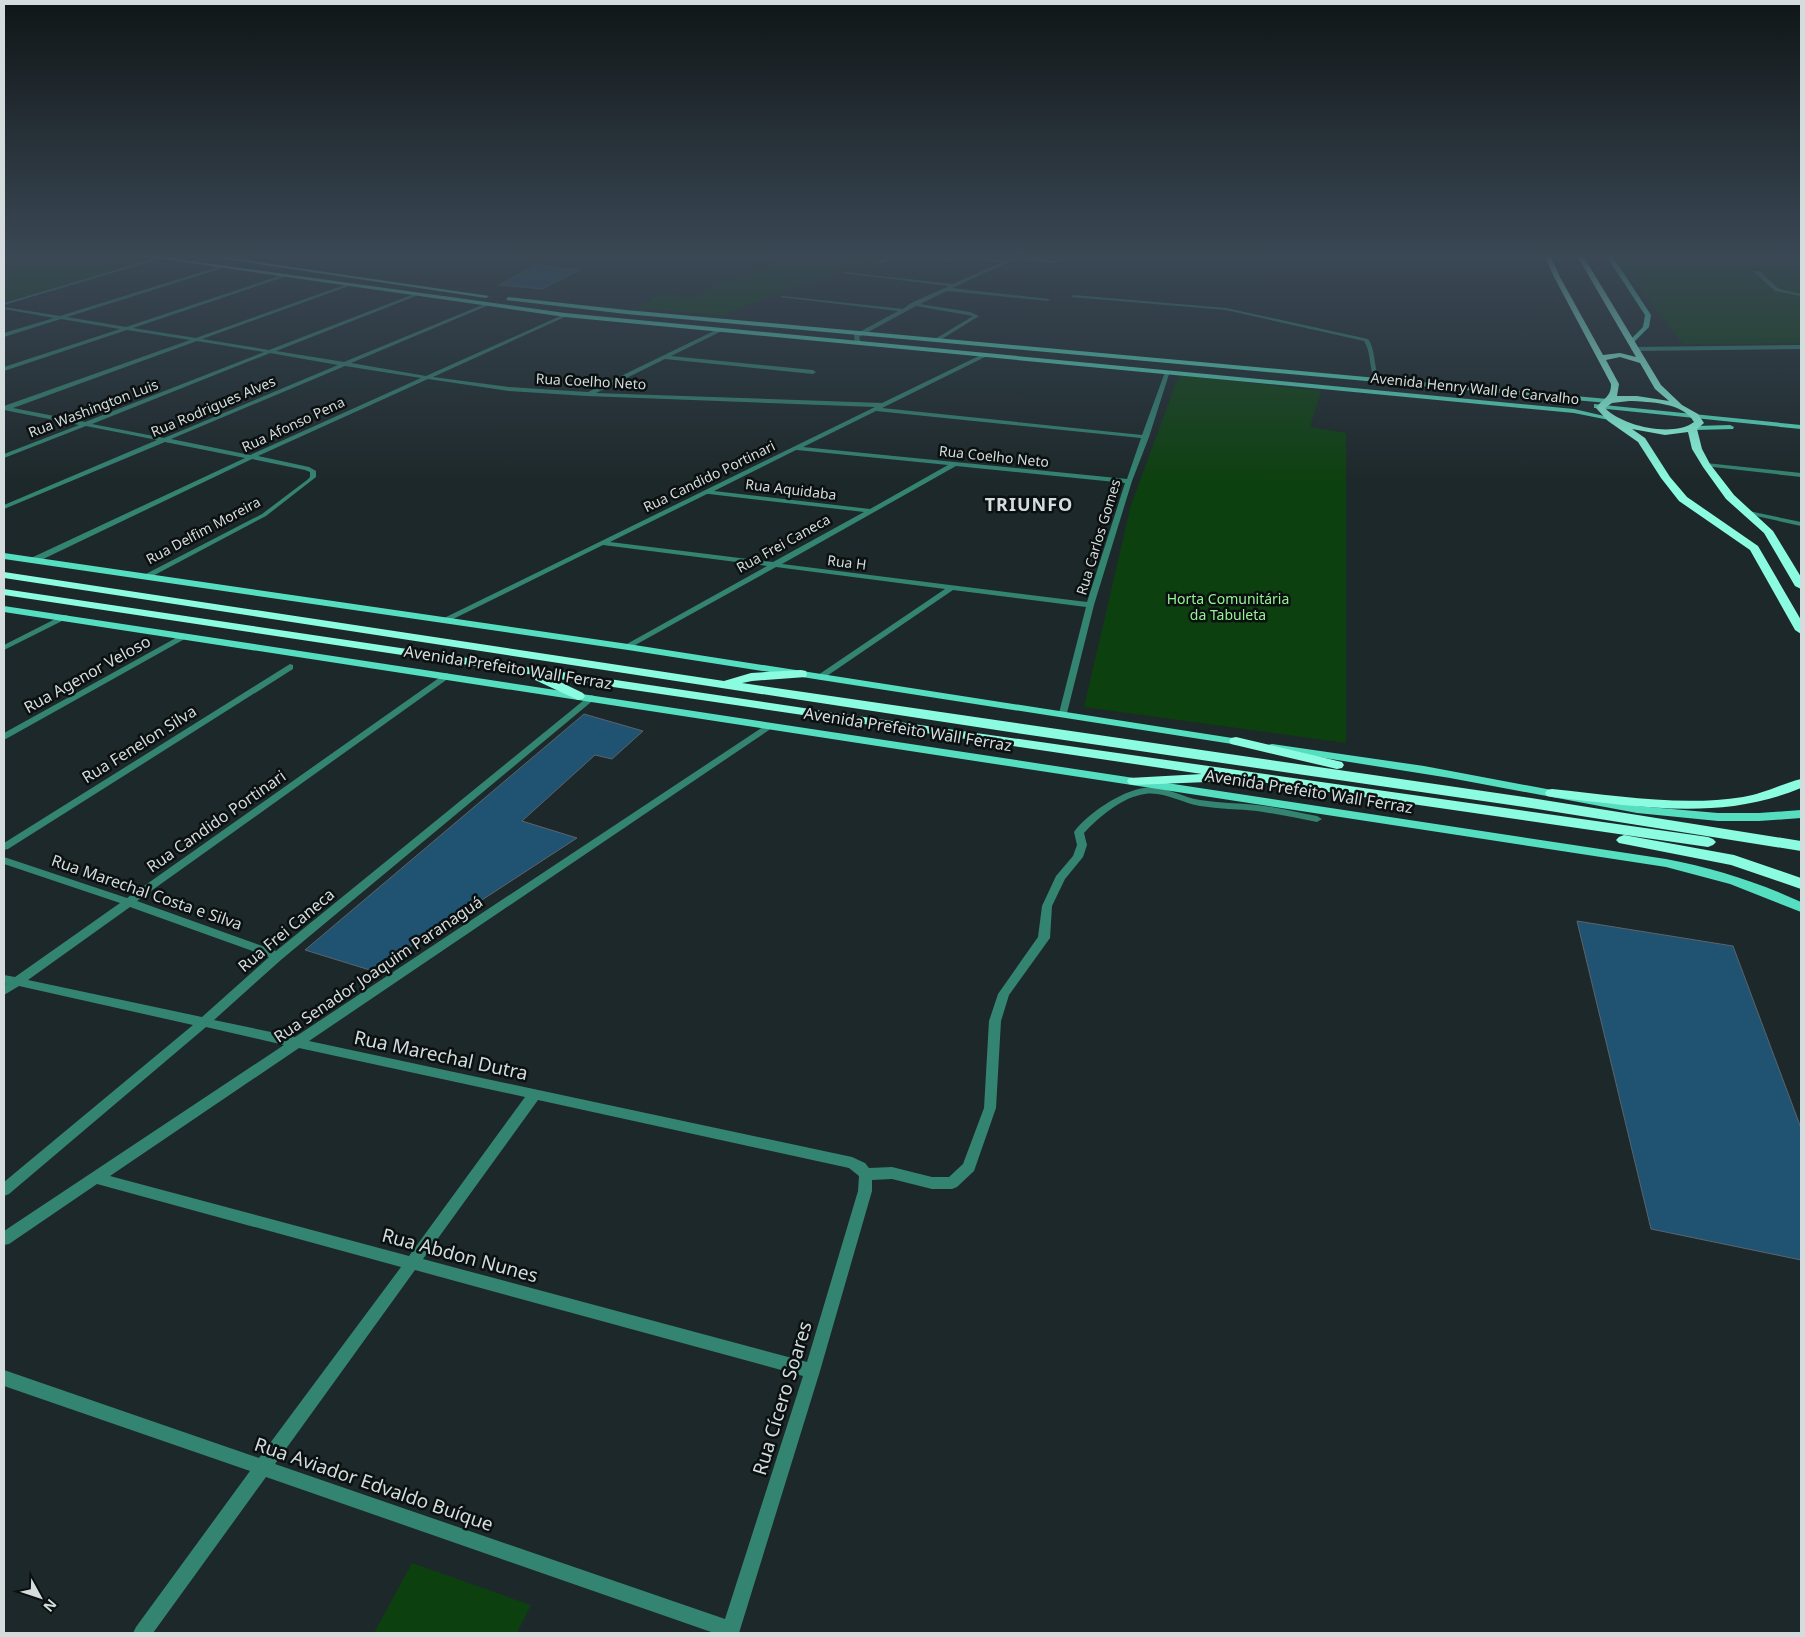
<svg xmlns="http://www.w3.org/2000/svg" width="1805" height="1637" font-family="'Noto Sans',sans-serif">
<rect width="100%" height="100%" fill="#1d282a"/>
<path fill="#0d400f" d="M 4,254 L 108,254 L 148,260 L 4,302 Z
M 795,254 L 883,254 L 723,315 L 637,308 L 662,294 L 689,298 Z
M 1613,254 L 1746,254 L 1801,257 L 1801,343 L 1683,344 Z
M 1179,375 L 1321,391 L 1310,427 L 1346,433 L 1346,743 L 1084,707 L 1131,505 Z
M 412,1563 L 531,1605 L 517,1633 L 374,1633 Z"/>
<path fill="#205272" stroke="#5b646b" d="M 536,265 L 580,270 L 542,289 L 499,285 Z
M 584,714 L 643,731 L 612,759 L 595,755 L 522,821 L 577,838 L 373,971 L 305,950 Z
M 1577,921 L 1733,946 L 1801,1128 L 1801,1260 L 1651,1229 Z"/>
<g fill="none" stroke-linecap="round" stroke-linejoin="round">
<path fill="#348472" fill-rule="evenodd" d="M 898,254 L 948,259 L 953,257 L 952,256 L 954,255 L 1006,261 L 1022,254 L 1027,254 L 1021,257 L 1054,261 L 1070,254 L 1075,254 L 1055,263 L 1016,259 L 952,288 L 1048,299 L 1050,301 L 947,291 L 920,304 L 970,312 L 979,316 L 937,342 L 935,341 L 935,339 L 973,316 L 916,306 L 859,337 L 861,343 L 858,345 L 855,343 L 854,335 L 898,311 L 780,297 L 782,296 L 903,309 L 911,303 L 949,286 L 842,273 L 844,272 L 953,284 L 1002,262 L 960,258 L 948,261 L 898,256 L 881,263 L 877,262 Z
M 1759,254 L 1801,255 L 1801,257 L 1761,255 Z
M 159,257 L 163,258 L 4,305 L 4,303 Z
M 221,266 L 223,268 L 67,317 L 126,327 L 282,275 L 284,277 L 133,328 L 196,338 L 347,284 L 349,286 L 202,339 L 269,350 L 414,294 L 416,296 L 276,351 L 344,362 L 487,303 L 489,305 L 351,363 L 426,376 L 565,314 L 567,316 L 433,377 L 509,387 L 588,392 L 720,328 L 722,331 L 671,356 L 813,370 L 816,372 L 813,374 L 665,359 L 596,393 L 882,403 L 985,353 L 988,355 L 987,356 L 882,408 L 1142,435 L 1165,372 L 1170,371 L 1149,437 L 1132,481 L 1094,605 L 1067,713 L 1063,716 L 1059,713 L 1086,607 L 953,590 L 821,680 L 818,679 L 817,677 L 818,675 L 945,589 L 776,567 L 628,649 L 625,649 L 625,645 L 767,566 L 603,545 L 447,622 L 441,622 L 440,620 L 875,407 L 587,396 L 509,391 L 428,379 L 258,456 L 309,467 L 316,471 L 316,477 L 266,516 L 147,579 L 144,579 L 140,577 L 262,514 L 307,480 L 310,477 L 310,472 L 305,470 L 252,459 L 37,562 L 31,562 L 31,558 L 245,458 L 165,442 L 4,509 L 4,505 L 157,440 L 86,426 L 4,458 L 4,454 L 79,425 L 4,410 L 4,406 L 190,340 L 127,330 L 4,371 L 4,367 L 120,329 L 61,319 L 4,337 L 4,333 L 54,318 L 4,309 L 4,307 L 60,316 ZM 197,341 L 264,352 L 85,422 L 13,408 ZM 270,353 L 338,365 L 164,438 L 92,424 ZM 345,366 L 421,378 L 250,455 L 171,439 ZM 876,411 L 1141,438 L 1127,479 L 803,447 ZM 796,450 L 797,450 L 948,465 L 870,509 L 714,491 ZM 956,466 L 1125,483 L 1087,602 L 782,564 ZM 707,494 L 709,494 L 864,512 L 773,562 L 610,542 Z
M 1755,271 L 1759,271 L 1779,289 L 1801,294 L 1801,296 L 1775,291 L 1755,273 Z
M 1073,295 L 1226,308 L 1368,339 C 1377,351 1372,367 1381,380 L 1376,381 C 1368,369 1372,353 1364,341 L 1226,310 L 1071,297 Z
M 1801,345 L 1801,349 L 1634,351 L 1631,349 L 1634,347 Z
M 1706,463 L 1801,473 L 1801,477 L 1704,466 L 1704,464 Z
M 1749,511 L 1801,522 L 1801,526 L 1747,514 L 1747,512 Z
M 63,615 L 66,615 L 70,617 L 4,650 L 4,645 Z
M 183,634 L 186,634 L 190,636 L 4,740 L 4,733 Z
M 290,664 L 293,665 L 293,669 L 8,849 L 4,850 L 4,843 Z
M 446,673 L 449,674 L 450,676 L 449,678 L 137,901 L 276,951 L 589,696 L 592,695 L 596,698 L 282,959 L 214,1020 L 295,1037 L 769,723 L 772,724 L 774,726 L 772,728 L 309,1041 L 852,1157 L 865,1163 L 869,1168 L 892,1167 L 932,1177 L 949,1177 L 963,1164 L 984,1108 L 989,1021 L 998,994 L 1038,937 L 1042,906 L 1056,876 L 1073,856 L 1077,845 L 1074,832 C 1087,814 1121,791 1144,788 C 1163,785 1181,797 1200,800 C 1219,803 1238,803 1257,805 C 1277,807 1297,812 1317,816 L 1322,819 L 1317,822 C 1297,818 1277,814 1257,811 C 1238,809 1219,809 1200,806 C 1182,803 1163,791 1145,794 C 1122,797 1099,817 1084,833 L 1087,845 L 1083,857 L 1065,879 L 1052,906 L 1050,938 L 1009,995 L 1001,1021 L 996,1108 L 974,1171 L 957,1187 L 952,1189 L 932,1189 L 892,1179 L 872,1180 L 872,1191 L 820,1371 L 739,1633 L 714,1633 L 266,1477 L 153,1633 L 133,1633 L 136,1627 L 250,1471 L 4,1386 L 4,1370 L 259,1458 L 401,1267 L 97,1184 L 9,1244 L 4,1245 L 4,1231 L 284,1045 L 206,1027 L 9,1194 L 4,1196 L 4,1182 L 193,1025 L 19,986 L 4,995 L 4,985 L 6,984 L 4,983 L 4,975 L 15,977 L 120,903 L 4,864 L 4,857 L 127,898 ZM 130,907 L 269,957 L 202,1017 L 28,980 ZM 299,1048 L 525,1097 L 409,1256 L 110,1176 ZM 538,1100 L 849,1168 L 859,1176 L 858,1191 L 807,1362 L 423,1259 ZM 415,1270 L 803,1376 L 725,1619 L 275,1464 Z"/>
<path fill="#56dec0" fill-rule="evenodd" d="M 128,254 L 141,254 L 565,313 L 1574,409 L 1613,418 L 1609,420 L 1574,413 L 565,317 Z
M 191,254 L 203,254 L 489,296 L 486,298 Z
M 1605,254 L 1611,254 L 1651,315 L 1649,327 L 1633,343 L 1628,342 L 1643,327 L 1645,315 Z
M 508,297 L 626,310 L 1608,399 L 1612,401 L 1608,403 L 626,314 L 506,300 Z
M 1594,404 L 1801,425 L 1801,429 L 1597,408 L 1594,408 Z
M 1730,425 L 1734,427 L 1733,429 L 1695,430 L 1691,428 L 1695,426 Z
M 4,553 L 628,644 L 1245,740 L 1251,743 L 1245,746 L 628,650 L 4,559 Z
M 4,606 L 1666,859 C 1713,868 1758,882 1801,902 L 1801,912 L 1730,884 L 1666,867 L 4,612 Z
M 1272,744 L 1424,766 L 1637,806 L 1718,813 L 1759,813 L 1801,810 L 1801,818 L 1759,821 L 1718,821 L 1637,813 L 1450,778 L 1268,749 L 1266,747 L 1268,745 Z"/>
<path fill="#8cfce0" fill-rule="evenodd" d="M 1544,254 L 1550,254 L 1560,277 L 1603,355 L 1620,353 L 1636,357 L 1576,254 L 1582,254 L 1661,385 L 1682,405 L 1698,414 L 1704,423 L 1697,429 L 1702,449 L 1710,464 L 1734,495 L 1773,531 L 1801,577 L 1801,589 L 1795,586 L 1764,533 L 1726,499 L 1703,467 L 1692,449 L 1688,432 L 1665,435 L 1632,429 L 1645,438 L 1670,477 L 1687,497 L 1758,546 L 1801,620 L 1801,634 L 1795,630 L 1750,550 L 1679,501 L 1661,478 L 1638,442 L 1608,421 L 1596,408 C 1603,398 1611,398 1611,384 L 1554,277 ZM 1620,357 L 1640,363 L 1655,389 L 1669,401 L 1637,396 L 1617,396 L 1619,384 L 1606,360 ZM 1629,401 C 1649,402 1683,402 1694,422 C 1673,438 1622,426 1605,408 L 1612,403 Z
M 4,572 L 724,681 L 751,673 L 801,670 L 806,671 L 807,674 L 806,677 L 752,681 L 742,683 L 1531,798 L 1801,841 L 1801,851 L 1531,808 L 1003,731 L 4,578 Z
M 4,589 L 864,717 L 1708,837 L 1713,839 L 1716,842 L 1713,845 L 1708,847 L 1212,775 L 1214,778 L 1212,781 L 1207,782 L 1134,785 L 1129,784 L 1127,781 L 1129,778 L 1202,774 L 552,678 L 583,693 L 585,696 L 583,699 L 578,700 L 535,680 L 535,675 L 4,595 Z
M 1236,737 L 1342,762 L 1344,765 L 1342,768 L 1337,769 L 1231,744 L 1229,741 L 1231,738 Z
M 1801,779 L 1801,788 C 1720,822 1637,806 1552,797 L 1547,796 L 1545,793 L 1547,790 L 1552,789 C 1614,795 1680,807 1743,797 C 1763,794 1781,784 1801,779 Z
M 1624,835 L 1734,855 L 1801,878 L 1801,889 L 1731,865 L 1619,843 L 1616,840 L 1619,837 Z"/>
</g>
<linearGradient id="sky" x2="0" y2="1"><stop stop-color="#101617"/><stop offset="0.53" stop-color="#3a4855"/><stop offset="1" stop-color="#3a4855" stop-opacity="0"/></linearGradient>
<rect width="1805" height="483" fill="url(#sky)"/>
<g text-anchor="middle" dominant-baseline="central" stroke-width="5" stroke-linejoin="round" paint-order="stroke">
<g font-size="14" fill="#d5dcdd" stroke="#0b1010">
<text transform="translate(591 381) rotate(3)">Rua Coelho Neto</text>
<text transform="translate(1475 388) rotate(6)">Avenida Henry Wall de Carvalho</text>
<text transform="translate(213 406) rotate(-23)">Rua Rodrigues Alves</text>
<text transform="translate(93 408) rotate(-21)">Rua Washington Luis</text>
<text transform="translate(293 424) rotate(-25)">Rua Afonso Pena</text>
<text transform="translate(994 456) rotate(6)">Rua Coelho Neto</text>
<text transform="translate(709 476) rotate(-26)">Rua Candido Portinari</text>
<text transform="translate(791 489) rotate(7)">Rua Aquidaba</text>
<text transform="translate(203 530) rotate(-28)">Rua Delfim Moreira</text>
<text transform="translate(1098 537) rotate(-73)">Rua Carlos Gomes</text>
<text transform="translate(783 543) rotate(-29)">Rua Frei Caneca</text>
<text transform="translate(847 562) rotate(7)">Rua H</text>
</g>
<g font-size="14" fill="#97f394" stroke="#0b1010">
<text x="1228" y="598">Horta Comunitária<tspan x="1228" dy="16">da Tabuleta</tspan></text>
</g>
<g font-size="16" fill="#d5dcdd" stroke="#0b1010">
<text transform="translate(508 667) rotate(9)">Avenida Prefeito Wall Ferraz</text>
<text transform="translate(87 674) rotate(-29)">Rua Agenor Veloso</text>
<text transform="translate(908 729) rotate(9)">Avenida Prefeito Wall Ferraz</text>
<text transform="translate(139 744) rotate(-32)">Rua Fenelon Silva</text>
<text transform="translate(1309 791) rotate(9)">Avenida Prefeito Wall Ferraz</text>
<text transform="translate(216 821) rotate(-35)">Rua Candido Portinari</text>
<text transform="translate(147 892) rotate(19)">Rua Marechal Costa e Silva</text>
<text transform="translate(286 930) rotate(-40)">Rua Frei Caneca</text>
<text transform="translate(378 969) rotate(-34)">Rua Senador Joaquim Paranaguá</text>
</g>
<g font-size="18" font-weight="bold" letter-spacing="1" fill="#d5dcdd" stroke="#0b1010">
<text x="1029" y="504">TRIUNFO</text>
</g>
<g font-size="19" fill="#d5dcdd" stroke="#0b1010">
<text transform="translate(441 1055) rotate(12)">Rua Marechal Dutra</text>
<text transform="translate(460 1255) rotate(15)">Rua Abdon Nunes</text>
<text transform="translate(782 1398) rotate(-73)">Rua Cícero Soares</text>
<text transform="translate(374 1484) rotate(19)">Rua Aviador Edvaldo Buíque</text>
</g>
</g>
<rect width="1805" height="1637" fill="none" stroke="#d5dcdd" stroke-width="10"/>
<g transform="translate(40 1597) rotate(130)" stroke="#0b1010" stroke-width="4" paint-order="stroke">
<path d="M0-4L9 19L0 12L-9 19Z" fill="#d5dcdd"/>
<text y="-8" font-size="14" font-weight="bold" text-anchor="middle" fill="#d5dcdd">N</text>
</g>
</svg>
